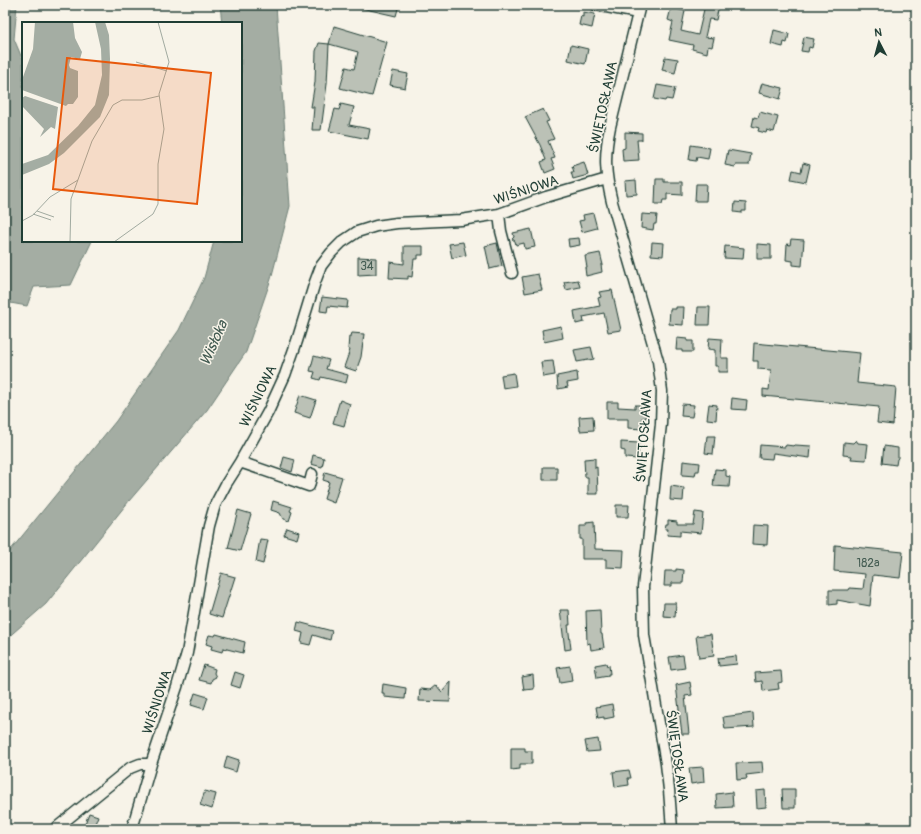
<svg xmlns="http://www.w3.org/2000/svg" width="921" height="834" font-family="Pangolin,sans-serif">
<rect width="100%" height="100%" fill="#f7f3e8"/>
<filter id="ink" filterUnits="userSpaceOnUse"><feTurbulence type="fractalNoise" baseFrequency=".025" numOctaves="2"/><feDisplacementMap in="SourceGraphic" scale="8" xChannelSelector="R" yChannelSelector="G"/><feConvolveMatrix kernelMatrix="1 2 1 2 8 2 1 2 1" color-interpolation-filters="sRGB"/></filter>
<g filter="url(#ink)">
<path fill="#a4ada3" stroke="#6f8077" d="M 5,5 L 17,5 L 14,39 L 22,58 L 23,59 L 23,241 L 92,241 L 71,285 L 34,287 L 27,306 L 5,302 Z
M 220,5 L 276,5 L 290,206 L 271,279 L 246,352 L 207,410 L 129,501 L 46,604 L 5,640 L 5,557 L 116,421 L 179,330 L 204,278 L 214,241 L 241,241 L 241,23 L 222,23 Z"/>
<path fill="#bbc1b6" stroke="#1f3d34" d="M 361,5 L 399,5 L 396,16 L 361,8 Z
M 705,5 L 719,5 L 716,20 L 709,19 L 705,37 L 714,38 L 712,47 L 708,46 L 707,53 L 692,49 L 693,45 L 669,40 L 673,22 L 668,20 L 671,8 L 685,11 L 681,31 L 698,35 Z
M 583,12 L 595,14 L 592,28 L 579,25 L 581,16 L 583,17 Z
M 334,26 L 387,42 L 372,96 L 340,88 L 346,67 L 354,69 L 358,52 L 329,44 Z
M 774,30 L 789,34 L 787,43 L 784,42 L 783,47 L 771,44 Z
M 804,37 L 814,39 L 812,48 L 809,47 L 808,52 L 801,51 Z
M 319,43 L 329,44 L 327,84 L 321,130 L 312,130 L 314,107 L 311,107 L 315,82 L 316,51 Z
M 571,45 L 588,49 L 585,64 L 568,60 Z
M 665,57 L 678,59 L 675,73 L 662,70 Z
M 393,71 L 408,74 L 405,88 L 390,85 Z
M 762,83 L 783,88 L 780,99 L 759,93 Z
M 657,85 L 675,88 L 672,100 L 666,99 L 665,101 L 654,99 Z
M 341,104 L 354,107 L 349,125 L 370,129 L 368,139 L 329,131 L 335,109 L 339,110 Z
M 543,109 L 549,121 L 546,122 L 554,139 L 548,141 L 555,158 L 551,159 L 555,169 L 545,173 L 541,162 L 546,160 L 540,145 L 525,117 Z
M 760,112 L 778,117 L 774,132 L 767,130 L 766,133 L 758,131 L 759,128 L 752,126 L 754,117 L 758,118 Z
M 625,132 L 642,133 L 642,140 L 637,140 L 639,160 L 623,161 L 622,149 L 625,148 Z
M 691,145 L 710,148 L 708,159 L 697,157 L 696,161 L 689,160 Z
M 728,150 L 751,154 L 749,165 L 736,165 L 735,167 L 725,165 Z
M 584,162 L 588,175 L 573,179 L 571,172 L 574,172 L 572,166 Z
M 803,163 L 810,165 L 806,182 L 791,179 L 793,170 L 801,172 Z
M 656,179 L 664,179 L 664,182 L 682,182 L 682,195 L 667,194 L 667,200 L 663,200 L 662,204 L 655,204 Z
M 636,180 L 637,194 L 626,195 L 625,181 Z
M 696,184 L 707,184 L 706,201 L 695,201 Z
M 735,202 L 746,203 L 746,211 L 742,211 L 742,213 L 734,212 Z
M 593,213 L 597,228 L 582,232 L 579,221 L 584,220 L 583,215 Z
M 642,214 L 657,215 L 656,224 L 654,224 L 653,230 L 641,228 Z
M 531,229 L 535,247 L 525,249 L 524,243 L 516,245 L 515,241 L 512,239 L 514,237 L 513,233 Z
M 579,238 L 580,245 L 569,247 L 568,239 Z
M 791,239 L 804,240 L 802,266 L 793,265 L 793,261 L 786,260 L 787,244 L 790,245 Z
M 463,242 L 466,255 L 452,258 L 449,244 Z
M 652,242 L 664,243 L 663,256 L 651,255 Z
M 497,243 L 502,266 L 490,269 L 485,246 Z
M 757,244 L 771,245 L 771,259 L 757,259 Z
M 404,246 L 423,246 L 423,255 L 418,255 L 418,259 L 414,259 L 412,277 L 408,276 L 408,279 L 389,278 L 390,262 L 404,264 Z
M 725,246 L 744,248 L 743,259 L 724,258 Z
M 600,253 L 603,265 L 601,265 L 602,272 L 586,276 L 585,268 L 587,268 L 585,256 Z
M 358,257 L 376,258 L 376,274 L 358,275 Z
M 538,274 L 542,290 L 525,293 L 522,277 Z
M 578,280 L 580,287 L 566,290 L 564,282 Z
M 612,290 L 621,330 L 608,332 L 604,313 L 583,317 L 584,322 L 576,324 L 574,311 L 600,306 L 598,298 L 601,297 L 599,292 Z
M 322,297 L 348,300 L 347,308 L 328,306 L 327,312 L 320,311 Z
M 676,307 L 684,307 L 683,325 L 669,324 L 670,309 L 676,309 Z
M 698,307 L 710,307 L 709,325 L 697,325 Z
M 561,326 L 563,338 L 544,342 L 542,330 Z
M 352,333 L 364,334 L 361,357 L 356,371 L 344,367 L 350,350 L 348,349 L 349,336 L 351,336 Z
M 677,338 L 687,339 L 687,341 L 693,341 L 693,352 L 682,352 L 682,350 L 676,350 Z
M 709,338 L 722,339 L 721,358 L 728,358 L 728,372 L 718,372 L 718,366 L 715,366 L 715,350 L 708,349 Z
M 754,343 L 860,353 L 857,383 L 896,387 L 893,425 L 877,423 L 879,407 L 763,396 L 763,389 L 769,390 L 771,370 L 758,369 L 758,361 L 753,361 Z
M 591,347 L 594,359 L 577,362 L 574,350 Z
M 314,356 L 329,360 L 326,369 L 348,375 L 346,383 L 321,377 L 320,380 L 313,378 L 315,372 L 310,371 Z
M 553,361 L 555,375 L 543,377 L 541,362 Z
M 577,372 L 578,381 L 567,383 L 568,387 L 558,389 L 557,376 Z
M 514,373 L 516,386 L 503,388 L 501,375 Z
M 300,395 L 316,400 L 310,418 L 294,413 Z
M 732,398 L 747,400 L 746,410 L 731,409 Z
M 340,400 L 350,404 L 344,426 L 333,423 Z
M 607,402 L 618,402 L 618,407 L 635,408 L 635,405 L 647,405 L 646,418 L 642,418 L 642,429 L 628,428 L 628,419 L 607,419 Z
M 682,404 L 694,405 L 692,417 L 681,416 Z
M 709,404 L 717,405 L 716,420 L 707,419 Z
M 593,416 L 594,430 L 580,431 L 579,417 Z
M 707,436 L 715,436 L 713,454 L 705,453 Z
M 856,440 L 858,443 L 868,444 L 866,460 L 851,459 L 852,456 L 843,455 L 844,442 L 853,443 Z
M 621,442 L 639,443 L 638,459 L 625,458 L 625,451 L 621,450 Z
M 760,445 L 785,447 L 786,445 L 794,446 L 795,445 L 811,446 L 810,458 L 773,453 L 772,459 L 759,458 Z
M 884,446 L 898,448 L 898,458 L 897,459 L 896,465 L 882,463 Z
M 313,455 L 324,458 L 322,467 L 311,464 Z
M 284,457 L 295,460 L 292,472 L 281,468 Z
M 595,458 L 595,468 L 597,467 L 598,494 L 588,494 L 588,477 L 585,477 L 584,459 Z
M 683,461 L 700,463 L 699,471 L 696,471 L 695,476 L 682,475 Z
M 543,467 L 557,467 L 557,480 L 543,480 Z
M 715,469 L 726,470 L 726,476 L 730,477 L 729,487 L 713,486 Z
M 325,472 L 342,477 L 334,503 L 324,499 L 329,482 L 323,480 Z
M 671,486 L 684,488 L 683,501 L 670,500 Z
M 273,501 L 292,507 L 290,511 L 292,512 L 289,521 L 283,519 L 280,513 L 271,510 Z
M 616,505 L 629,505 L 628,517 L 616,517 Z
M 238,510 L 251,514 L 240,551 L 228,548 Z
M 695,512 L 703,513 L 701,533 L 680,531 L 680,536 L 667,535 L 668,529 L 665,529 L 666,524 L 668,524 L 668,520 L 677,521 L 677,524 L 693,524 Z
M 594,522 L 595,549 L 624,550 L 623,568 L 606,567 L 606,559 L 582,559 L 582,539 L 580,539 L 580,526 L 586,526 L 586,523 Z
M 753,525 L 768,526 L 767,545 L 752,544 Z
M 287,528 L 299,532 L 297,539 L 284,535 Z
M 260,539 L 268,540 L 263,564 L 256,562 Z
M 835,545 L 903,552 L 900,578 L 873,575 L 870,606 L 837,600 L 837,604 L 829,605 L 829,590 L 849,590 L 850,588 L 863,589 L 865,574 L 834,571 Z
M 676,569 L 684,570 L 683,583 L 672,583 L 672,586 L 664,586 L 665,571 L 676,571 Z
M 221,573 L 235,577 L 222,618 L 209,614 Z
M 664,603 L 676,603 L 675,617 L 663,616 Z
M 560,610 L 569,610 L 570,625 L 568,625 L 571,649 L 565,650 Z
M 600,610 L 601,634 L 602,634 L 604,648 L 591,650 L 590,643 L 587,644 L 586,611 Z
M 298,622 L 332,631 L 330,640 L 313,635 L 310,645 L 301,643 L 303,633 L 296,631 Z
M 216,634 L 245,642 L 243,653 L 223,648 L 222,652 L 211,649 L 212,646 L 206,644 L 209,635 L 215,636 Z
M 711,634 L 714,656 L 699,658 L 696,636 Z
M 683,655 L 685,668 L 671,670 L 669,657 Z
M 736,656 L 737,664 L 719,666 L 718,658 Z
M 606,663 L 607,666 L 609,665 L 610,674 L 608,674 L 608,676 L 597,678 L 595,665 Z
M 204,665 L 215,669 L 214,673 L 216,677 L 212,679 L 211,683 L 199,680 Z
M 570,666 L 572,681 L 560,683 L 557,668 Z
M 781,671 L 782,682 L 778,683 L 779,689 L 763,691 L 762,681 L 756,682 L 755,673 Z
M 235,672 L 244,675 L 240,688 L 231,685 Z
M 533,675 L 534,689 L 524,690 L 522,677 Z
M 451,682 L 450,702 L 419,701 L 420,689 L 430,690 L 436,685 L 442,692 Z
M 690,682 L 692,695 L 685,696 L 689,734 L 682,734 L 676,685 Z
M 383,684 L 406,688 L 405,699 L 384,697 L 384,693 L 382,693 Z
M 195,693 L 208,697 L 204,709 L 191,705 Z
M 612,704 L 614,717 L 604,719 L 604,717 L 598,718 L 596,707 Z
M 753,713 L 754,727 L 725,729 L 723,717 Z
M 598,739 L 600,751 L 587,752 L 585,741 Z
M 511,748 L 525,748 L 525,751 L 532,751 L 532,764 L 520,764 L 520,769 L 511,770 Z
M 227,756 L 239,760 L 236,772 L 224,768 Z
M 762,762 L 763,773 L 746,775 L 747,779 L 737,780 L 736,763 Z
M 703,767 L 704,782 L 691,784 L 689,768 Z
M 629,770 L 631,778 L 628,778 L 629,785 L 615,787 L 613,772 Z
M 782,789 L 795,789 L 795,808 L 783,808 Z
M 765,790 L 766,807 L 757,808 L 756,791 Z
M 205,791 L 216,794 L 212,809 L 200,805 Z
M 732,792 L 733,807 L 717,808 L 716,794 Z
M 89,813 L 98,816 L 93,829 L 83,829 Z"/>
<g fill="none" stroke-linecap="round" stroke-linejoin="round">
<g stroke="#1f3d34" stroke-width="13">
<path id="minor" d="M 596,5 L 638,13
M 640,5 L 610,127 C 604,156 605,173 612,202 L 658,361 L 662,391 L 661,424 L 643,587 L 644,635 L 666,764 L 669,790 L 672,829
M 499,214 L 501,231 L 512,273
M 240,462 L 309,486 L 312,474
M 55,829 L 130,768 L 140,764 L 151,764
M 132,829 L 151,764 L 177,687 L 187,653 L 209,526 L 215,505 L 226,484 L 240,462 L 268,412 L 285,375 L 297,341 L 315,282 L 321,266 L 331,253 L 342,242 L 357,232 L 376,226 L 397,223 L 461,220 L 499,214 L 546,197 L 607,179"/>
</g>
<use href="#minor" stroke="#f7f3e8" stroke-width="10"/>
</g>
</g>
<g text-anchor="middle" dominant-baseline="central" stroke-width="3" stroke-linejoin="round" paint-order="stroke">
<g font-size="12" fill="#465e54">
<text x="367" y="266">34</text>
<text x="868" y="563">182a</text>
</g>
<g font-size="14" fill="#1f3d34" stroke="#f7f3e8">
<text transform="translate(603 107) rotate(-78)">ŚWIĘTOSŁAWA</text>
<text transform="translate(526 190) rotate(-18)">WIŚNIOWA</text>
<text transform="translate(258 396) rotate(-64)">WIŚNIOWA</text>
<text transform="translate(644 436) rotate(-86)">ŚWIĘTOSŁAWA</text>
<text transform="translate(157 702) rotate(-72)">WIŚNIOWA</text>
<text transform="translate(677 756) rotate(82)">ŚWIĘTOSŁAWA</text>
</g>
<g font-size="15" font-style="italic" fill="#405950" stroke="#f7f3e8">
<text transform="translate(214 343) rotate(-66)">Wisłoka</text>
</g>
</g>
<g transform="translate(22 22)">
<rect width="220" height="220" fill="#f7f3e8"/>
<path d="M 13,0 L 51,0 L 53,16 L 60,30 L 58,37 L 49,35 L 47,43 L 48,46 L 56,49 L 56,75 L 51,82 L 46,82 L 44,84 L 0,68 L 1,55 L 11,27 ZM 73,0 L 83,0 L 87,13 L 88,37 L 87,73 L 78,95 L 42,131 L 27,142 L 0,153 L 0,142 L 26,133 L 56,104 L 73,83 L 80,53 L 79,27 ZM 3,74 L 36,85 L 33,107 L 29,105 L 18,115 L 22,107 L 0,84 L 0,76 Z" fill="#a4ada3"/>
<path fill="none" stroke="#a1aaa0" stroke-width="1" d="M 114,40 L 145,49M 15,189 L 32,195M 11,192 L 29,198M 0,199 L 11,193 L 28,175 L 56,158M 48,220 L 49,177 L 70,119 L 91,83 L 100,78 L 120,78 L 137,74M 92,220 L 131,192 L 136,182 L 136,142 L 142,107 L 137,72 L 147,40 L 136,0"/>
<path fill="#e8590c" fill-opacity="0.15" stroke="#e8590c" stroke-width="2" d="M 45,36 L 189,51 L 175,182 L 31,167 Z"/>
<rect width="220" height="220" fill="none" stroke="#1f3d34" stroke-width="2"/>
</g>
<rect width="921" height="834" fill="none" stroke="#f7f3e8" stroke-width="20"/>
<rect x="10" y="10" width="901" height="814" fill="none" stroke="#1f3d34" stroke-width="1.5" filter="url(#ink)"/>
<g transform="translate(879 42) rotate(354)" stroke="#f7f3e8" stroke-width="3" paint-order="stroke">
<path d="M0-3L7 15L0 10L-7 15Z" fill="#1f3d34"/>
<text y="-6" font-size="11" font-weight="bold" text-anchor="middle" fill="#1f3d34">N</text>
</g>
</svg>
